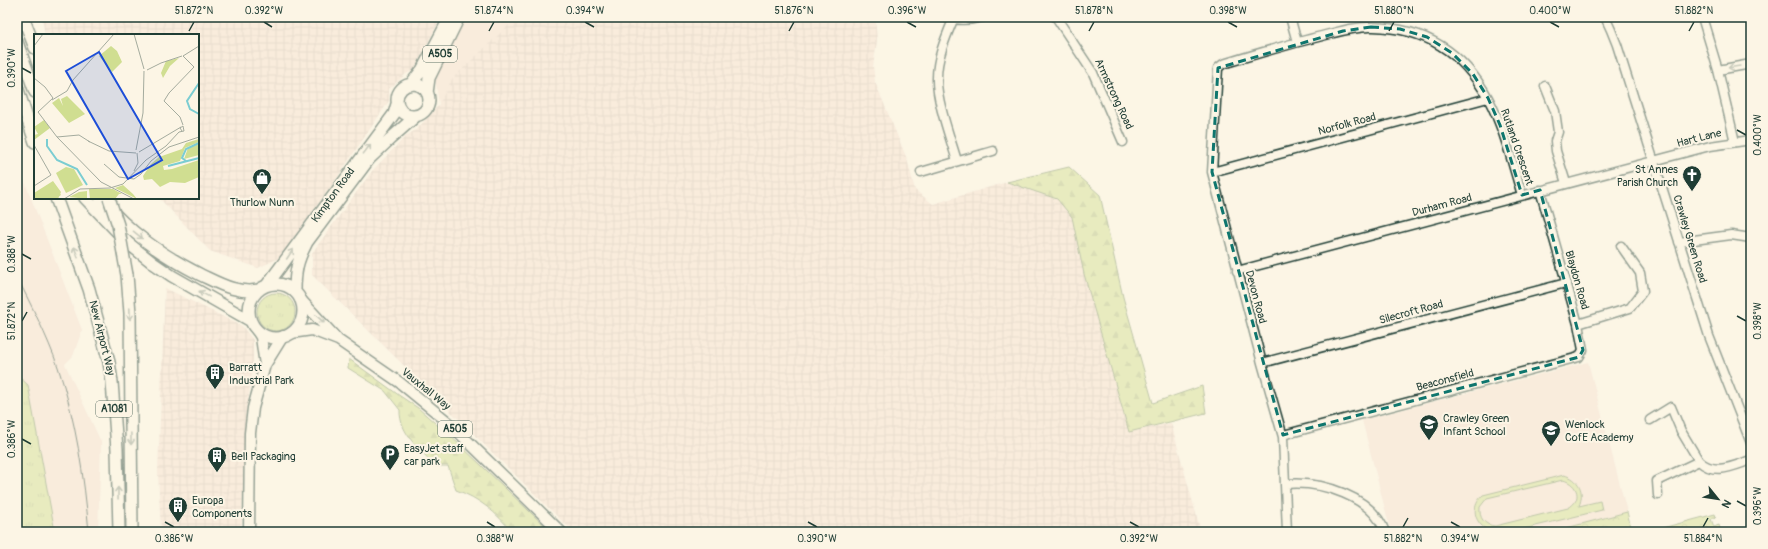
<svg xmlns="http://www.w3.org/2000/svg" width="1768" height="549" font-family="Pangolin,sans-serif">
<defs>
<pattern id="industrial-grid" width="8" height="8" patternUnits="userSpaceOnUse"><rect width="8" height="8" fill="#f5dfd0"/><path d="M0 4h8M4 0v8" fill="none" stroke="#d2c0b3"/></pattern>
<pattern id="grass-tufts" width="24" height="20" patternUnits="userSpaceOnUse"><rect width="24" height="20" fill="#d0de91"/><path d="M3 7l-1-3M5 7V3M7 7l1-3M15 17l-1-3M17 17v-4M19 17l1-3" fill="none" stroke="#b2bf7e"/></pattern>
<pattern id="forest-firs" width="22" height="20" patternUnits="userSpaceOnUse"><rect width="22" height="20" fill="#d0de91"/><path d="M5 1l3.5 6h-7zM16 11l3.5 6h-7z" fill="#b2bf7e"/></pattern>
<pattern id="park-crowns" width="20" height="18" patternUnits="userSpaceOnUse"><rect width="20" height="18" fill="#d0de91"/><path d="M2 6a3 3 0 1 1 6 0M12 15a3 3 0 1 1 6 0" fill="none" stroke="#b2bf7e"/></pattern>
</defs>
<rect width="100%" height="100%" fill="#fcf5e5"/>
<filter id="ink" filterUnits="userSpaceOnUse"><feTurbulence type="fractalNoise" baseFrequency=".025" numOctaves="2"/><feDisplacementMap in="SourceGraphic" scale="8" xChannelSelector="R" yChannelSelector="G"/><feConvolveMatrix kernelMatrix="1 2 1 2 8 2 1 2 1" color-interpolation-filters="sRGB"/></filter>
<g filter="url(#ink)">
<path fill="#f5dfd0" d="M 467,17 L 517,17 L 439,104 L 435,78 Z
M 17,162 L 82,330 L 73,356 L 65,364 L 101,442 L 98,532 L 17,532 Z
M 1588,362 L 1627,512 L 1551,532 L 1391,532 L 1362,420 Z"/>
<path fill="url(#industrial-grid)" d="M 42,17 L 441,17 L 414,70 L 406,74 L 389,89 L 389,101 L 332,185 L 279,258 L 258,268 L 210,251 L 159,198 L 198,198 L 198,35 L 45,35 Z
M 517,17 L 875,17 L 877,41 L 873,66 L 875,82 L 907,159 L 915,190 L 933,204 L 1007,182 L 1057,199 L 1072,217 L 1129,432 L 1171,423 L 1201,532 L 573,532 L 312,275 L 312,253 L 372,171 L 406,136 L 417,129 L 438,106 L 452,79 Z
M 165,288 L 242,326 L 253,340 L 253,364 L 247,409 L 241,532 L 161,532 L 158,472 Z"/>
<path fill="url(#grass-tufts)" stroke="#788e62" d="M257 312a19 19 0 1 1 38 0a19 19 0 1 1-38 0Z
M 17,375 L 28,385 L 55,532 L 17,532 Z"/>
<path fill="url(#forest-firs)" stroke="#788e62" d="M 1069,167 L 1100,195 L 1123,297 L 1153,403 L 1202,386 L 1206,413 L 1129,432 L 1084,274 L 1072,217 L 1057,199 L 1007,182 Z
M 349,359 L 400,396 L 418,408 L 459,444 L 551,532 L 512,532 C 497,513 479,498 456,490 L 448,466 L 436,466 C 421,451 399,433 400,410 L 385,391 L 348,368 Z"/>
<path fill="url(#park-crowns)" stroke="#788e62" d="M 1627,512 L 1632,532 L 1551,532 Z
M 1715,514 L 1716,517 L 1711,519 L 1714,527 L 1719,525 L 1721,532 L 1647,532 Z"/>
<path fill="#d0de91" stroke="#788e62" fill-rule="evenodd" d="M 1564,475 C 1579,479 1585,491 1579,506 L 1600,501 L 1602,510 L 1511,532 L 1487,532 C 1486,528 1484,528 1481,525 C 1472,515 1474,503 1483,495 ZM 1563,480 C 1578,484 1583,500 1568,508 L 1495,526 C 1484,525 1479,518 1480,507 L 1487,498 Z"/>
<g fill="none" stroke-linecap="round" stroke-linejoin="round">
<g stroke="#1f3d34" stroke-width="11">
<path id="minor" d="M 944,17 C 958,21 969,21 983,17
M 1056,17 L 1093,73 L 1123,142
M 1290,17 L 1297,42
M 1605,17 L 1611,30 L 1617,45 L 1709,336 L 1751,443
M 1702,17 L 1718,70 L 1735,142
M 953,20 C 945,39 937,58 937,78 C 936,100 951,140 957,161
M 1718,70 L 1751,64
M 1545,86 L 1555,111 L 1558,132 L 1555,141 L 1556,151 L 1566,183
M 921,172 L 993,151
M 1212,172 L 1488,98
M 1540,190 L 1578,324 L 1630,308 L 1643,291 L 1640,273 L 1621,246
M 1679,242 L 1731,235 L 1751,238
M 1237,271 L 1710,146 L 1751,140
M 1262,363 L 1566,283
M 1650,420 L 1671,407 L 1681,431 L 1699,461
M 1283,435 L 1579,357 L 1583,350 L 1578,324
M 1286,484 C 1321,481 1372,496 1385,532
M 1658,495 L 1657,481 L 1699,461 C 1715,476 1733,466 1751,460
M 1287,532 L 1283,437 L 1262,363 L 1212,172 L 1218,68 L 1223,64 C 1256,54 1289,44 1322,36 C 1338,32 1356,26 1373,27 C 1425,28 1463,52 1488,98 C 1504,128 1512,163 1522,195"/>
</g>
<g stroke="#1f3d34" stroke-width="13">
<path id="major" d="M 300,299 L 337,339
M 256,329 L 261,337 L 265,365
M 291,333 L 312,330 L 338,340 L 399,382 L 448,422 L 561,532
M 249,532 L 250,433 L 253,408 L 265,365 L 283,336"/>
</g>
<g stroke="#1f3d34" stroke-width="14">
<path id="highway" d="M 23,17 L 35,48
M 17,42 L 35,92
M397 100a16 16 0 1 1 32 0a16 16 0 1 1-32 0Z
M 410,85 L 422,70 L 450,17
M 17,87 L 35,142
M 427,93 L 429,78 L 459,17
M 56,198 L 89,289 L 109,362 L 112,382 L 117,449 L 119,532
M 85,198 L 128,243 L 153,263 L 172,276 L 251,321
M 100,198 C 130,233 160,254 201,275 C 220,284 237,294 259,290
M 127,275 L 130,313 L 132,532
M249 311a27 27 0 1 1 54 0a27 27 0 1 1-54 0Z
M 267,285 L 394,114 L 397,104
M 295,292 C 295,271 297,261 307,242 L 369,159 L 390,139 L 416,116"/>
</g>
<use href="#minor" stroke="#fcf5e5" stroke-width="8"/>
<use href="#major" stroke="#fcf5e5" stroke-width="10"/>
<use href="#highway" stroke="#fcf5e5" stroke-width="11"/>
<path stroke="#1f3d34" stroke-width="1" d="M 17,277 C 32,307 47,336 58,367 C 76,420 84,476 89,532"/>
<g stroke="#1f3d34" stroke-width="14" stroke-linecap="butt">
<path id="highway-bridge" d="M 109,198 L 118,225 L 127,275"/>
</g>
<use href="#highway-bridge" stroke="#fcf5e5" stroke-width="11"/>
</g>
<defs><path id="oneway-shaft" d="M-6 0H5M1.5-3L5.5 0L1.5 3" fill="none" stroke-width="1.6" stroke-linecap="round" stroke-linejoin="round"/></defs>
<g stroke="#8e998c">
<use href="#oneway-shaft" transform="translate(1734 67) rotate(171)"/>
<use href="#oneway-shaft" transform="translate(367 149) rotate(-53)"/>
<use href="#oneway-shaft" transform="translate(138 235) rotate(39)"/>
<use href="#oneway-shaft" transform="translate(76 252) rotate(-110)"/>
<use href="#oneway-shaft" transform="translate(290 254) rotate(-56)"/>
<use href="#oneway-shaft" transform="translate(204 294) rotate(-151)"/>
<use href="#oneway-shaft" transform="translate(130 314) rotate(88)"/>
<use href="#oneway-shaft" transform="translate(320 319) rotate(43)"/>
<use href="#oneway-shaft" transform="translate(131 439) rotate(89)"/>
<use href="#oneway-shaft" transform="translate(118 493) rotate(-91)"/>
</g>
</g>
<path d="M0 0H1768V549H0ZM 1371,27 L 1400,29 L 1427,37 L 1452,53 L 1473,74 L 1488,98 L 1500,125 L 1522,195 L 1540,190 L 1583,350 L 1579,357 L 1283,435 L 1212,172 L 1218,68 L 1343,31 Z" fill="#fcf5e5" fill-opacity=".55" fill-rule="evenodd"/>
<path fill="none" stroke="#0f766e" stroke-width="3" stroke-dasharray="8 5" stroke-linejoin="round" d="M 1371,27 L 1400,29 L 1427,37 L 1452,53 L 1473,74 L 1488,98 L 1500,125 L 1522,195 L 1540,190 L 1583,350 L 1579,357 L 1283,435 L 1212,172 L 1218,68 L 1343,31 Z"/>
<path fill="none" stroke="#1f3d34" stroke-width="1.5" d="M 264,22 L 272,27M 585,22 L 594,27M 907,22 L 916,27M 1228,22 L 1237,27M 1550,22 L 1559,27M 189,31 L 194,22M 489,31 L 494,22M 789,31 L 794,22M 1089,31 L 1094,22M 1389,31 L 1394,22M 1689,31 L 1694,22M 22,68 L 31,73M 1737,130 L 1746,135M 22,254 L 31,259M 1737,316 L 1746,321M 22,321 L 27,312M 22,439 L 31,444M 1737,501 L 1746,506M 165,522 L 174,527M 487,522 L 495,527M 808,522 L 817,527M 1130,522 L 1139,527M 1451,522 L 1460,527M 1403,527 L 1408,518M 1703,527 L 1708,518"/>
<defs>
<g id="church-pin" transform="scale(1)"><path d="M0 17L-7.5 6A9.5 9.5 0 1 1 7.5 6Z" fill="#1f3d34" stroke="#fcf5e5"/><path d="M-1.2-6h2.4v3.5h3.3v2.4h-3.3V6h-2.4V-.1h-3.3v-2.4h3.3Z" fill="#fff"/></g>
<g id="shop-pin" transform="scale(1)"><path d="M0 17L-7.5 6A9.5 9.5 0 1 1 7.5 6Z" fill="#1f3d34" stroke="#fcf5e5"/><path d="M-5-2.5h2.3a2.7 3.5 0 0 1 5.4 0H5L5.5 6h-11ZM-1.5-2.5h3a1.5 2.3 0 0 0-3 0Z" fill="#fff"/></g>
<g id="building-pin" transform="scale(1)"><path d="M0 17L-7.5 6A9.5 9.5 0 1 1 7.5 6Z" fill="#1f3d34" stroke="#fcf5e5"/><path d="M-4-6H4V6H1V3H-1V6H-4ZM-2.5-4.3h1.7v1.8h-1.7ZM.8-4.3h1.7v1.8H.8ZM-2.5-1h1.7V.8h-1.7ZM.8-1h1.7V.8H.8Z" fill="#fff"/></g>
<g id="school-pin" transform="scale(1)"><path d="M0 17L-7.5 6A9.5 9.5 0 1 1 7.5 6Z" fill="#1f3d34" stroke="#fcf5e5"/><path d="M0-5L7-2L0 1L-7-2ZM-4 1L0 2.5L4 1V4Q0 6-4 4Z" fill="#fff"/></g>
<g id="parking-pin" transform="scale(1)"><path d="M0 17L-7.5 6A9.5 9.5 0 1 1 7.5 6Z" fill="#1f3d34" stroke="#fcf5e5"/><path d="M-3.5-5.5H1a3.5 3.5 0 0 1 0 7H-1V5.5H-3.5ZM-1-3.4V-.6H.8a1.4 1.4 0 0 0 0-2.8Z" fill="#fff"/></g>
</defs>
<g fill-rule="evenodd">
<use href="#church-pin" x="1692" y="175"/>
<use href="#shop-pin" x="262" y="178"/>
<use href="#building-pin" x="215" y="373"/>
<use href="#school-pin" x="1429" y="424"/>
<use href="#school-pin" x="1551" y="430"/>
<use href="#parking-pin" x="390" y="454"/>
<use href="#building-pin" x="217" y="456"/>
<use href="#building-pin" x="178" y="506"/>
</g>
<g text-anchor="middle" dominant-baseline="central" stroke-width="4" stroke-linejoin="round" paint-order="stroke">
<g fill="#fcf5e5" stroke="#617469" stroke-width="1">
<rect x="423" y="46" width="34" height="16" rx="3"/>
<rect x="96" y="401" width="36" height="16" rx="3"/>
<rect x="438" y="421" width="34" height="16" rx="3"/>
</g>
<g font-size="10" font-weight="bold" fill="#1f3d34">
<text x="440" y="54">A505</text>
<text x="114" y="409">A1081</text>
<text x="455" y="429">A505</text>
</g>
<g font-size="11" fill="#1f3d34" stroke="#fcf5e5">
<text transform="translate(1114 94) rotate(65)">Armstrong Road</text>
<text transform="translate(1347 124) rotate(-15)">Norfolk Road</text>
<text transform="translate(1699 138) rotate(-14)">Hart Lane</text>
<text transform="translate(1517 147) rotate(71)">Rutland Crescent</text>
<text transform="translate(333 195) rotate(-54)">Kimpton Road</text>
<text transform="translate(1442 205) rotate(-15)">Durham Road</text>
<text transform="translate(1690 239) rotate(73)">Crawley Green Road</text>
<text transform="translate(1577 280) rotate(74)">Blaydon Road</text>
<text transform="translate(1256 297) rotate(75)">Devon Road</text>
<text transform="translate(1411 312) rotate(-15)">Silecroft Road</text>
<text transform="translate(102 338) rotate(76)">New Airport Way</text>
<text transform="translate(1445 380) rotate(-15)">Beaconsfield</text>
<text transform="translate(426 389) rotate(39)">Vauxhall Way</text>
</g>
<g font-size="11" fill="#1f3d34" stroke="#fcf5e5" text-anchor="start">
<text x="1678" y="169" text-anchor="end">St Annes<tspan x="1678" dy="13">Parish Church</tspan></text>
<text x="262" y="202" text-anchor="middle">Thurlow Nunn</text>
<text x="229" y="367">Barratt<tspan x="229" dy="13">Industrial Park</tspan></text>
<text x="1443" y="418">Crawley Green<tspan x="1443" dy="13">Infant School</tspan></text>
<text x="1565" y="424">Wenlock<tspan x="1565" dy="13">CofE Academy</tspan></text>
<text x="404" y="448">EasyJet staff<tspan x="404" dy="13">car park</tspan></text>
<text x="231" y="456">Bell Packaging</text>
<text x="192" y="500">Europa<tspan x="192" dy="13">Components</tspan></text>
</g>
</g>
<g transform="translate(34 34)">
<rect width="165" height="165" fill="#fcf5e5"/>
<path d="M 145,24 L 136,32 L 129,44 L 127,39 L 132,27 ZM 165,105 L 165,108 L 151,114 L 146,127 L 129,132 L 130,136 L 138,135 L 165,126 L 165,143 L 151,149 L 136,148 L 126,153 L 118,145 L 110,146 L 109,142 L 117,130 L 125,123 L 148,115 L 152,109 ZM 165,110 L 165,121 L 150,125 L 154,114 ZM 32,133 L 40,135 L 49,151 L 32,159 L 22,139 ZM 19,147 L 27,158 L 24,165 L 0,165 L 0,159 Z" fill="#d0de91"/>
<path d="M 89,151 L 99,160 L 103,165 L 81,154 ZM 55,155 L 79,155 L 88,160 L 85,160 L 81,165 L 56,165 ZM 53,157 L 53,165 L 35,163 L 45,158 Z" fill="#d0de91"/>
<path d="M 33,62 L 51,80 L 35,89 L 18,69 L 25,64 L 29,72 L 27,65 Z" fill="#d0de91"/>
<path d="M 77,12 L 83,17 L 88,28 L 78,38 L 65,22 ZM 10,86 L 16,94 L 0,106 L 0,101 L 4,100 L 0,93 Z" fill="#d0de91"/>
<path d="M 19,148 L 27,161 L 24,163 L 21,158 L 14,160 L 11,156 L 12,152 Z" fill="#d0de91"/>
<path fill="none" stroke="#7bcdd2" stroke-width="2" d="M 165,49 L 153,67 L 156,75 L 165,80M 13,105 L 13,112 L 23,126 L 43,135 L 53,151M 152,127 L 148,124 L 152,115 L 165,109M 134,132 L 165,124"/>
<path fill="none" stroke="#a4ab9e" stroke-width="1" d="M 100,0 L 110,35M 0,12 L 9,0M 149,22 L 160,33 L 135,59 L 130,67 L 146,83 L 149,91M 149,22 L 165,12M 113,36 L 127,29 L 148,22M 0,44 L 11,53 L 19,64 L 4,78M 18,66 L 33,57 L 39,46 L 80,0M 4,78 L 23,103 L 45,101 L 56,108M 23,103 L 67,148 L 100,165M 54,107 L 75,117 L 102,119M 0,111 L 17,141 L 0,152M 102,116 L 109,79 L 110,37M 105,118 L 147,93M 70,130 L 85,143 L 100,145 L 107,140 L 117,127 L 135,113 L 165,103M 100,137 L 104,129 L 103,119M 30,165 L 46,155 L 76,154 L 89,150 L 112,126 L 132,112 L 145,98 L 150,97 L 149,92 L 146,94 L 148,97"/>
<path fill="#1d4ed8" fill-opacity="0.15" stroke="#1d4ed8" stroke-width="2" d="M 65,18 L 128,126 L 94,145 L 32,37 Z"/>
<rect width="165" height="165" fill="none" stroke="#1f3d34" stroke-width="2"/>
</g>
<rect width="1768" height="549" fill="none" stroke="#fcf5e5" stroke-width="44"/>
<g transform="translate(1718 499) rotate(120)" stroke="#fcf5e5" stroke-width="3" paint-order="stroke">
<path d="M0-3L7 15L0 10L-7 15Z" fill="#1f3d34"/>
<text y="-6" font-size="11" font-weight="bold" text-anchor="middle" fill="#1f3d34">N</text>
</g>
<rect x="22" y="22" width="1724" height="505" fill="none" stroke="#1f3d34" stroke-width="1.5"/>
<g font-size="10" text-anchor="middle" fill="#1f3d34">
<text x="194" y="14">51.872°N</text>
<text x="264" y="14">0.392°W</text>
<text x="494" y="14">51.874°N</text>
<text x="585" y="14">0.394°W</text>
<text x="794" y="14">51.876°N</text>
<text x="907" y="14">0.396°W</text>
<text x="1094" y="14">51.878°N</text>
<text x="1228" y="14">0.398°W</text>
<text x="1394" y="14">51.880°N</text>
<text x="1550" y="14">0.400°W</text>
<text x="1694" y="14">51.882°N</text>
<text transform="translate(11 68) rotate(-90)" y="4">0.390°W</text>
<text transform="translate(1757 135) rotate(-90)" y="4">0.400°W</text>
<text transform="translate(11 254) rotate(-90)" y="4">0.388°W</text>
<text transform="translate(11 321) rotate(-90)" y="4">51.872°N</text>
<text transform="translate(1757 321) rotate(-90)" y="4">0.398°W</text>
<text transform="translate(11 439) rotate(-90)" y="4">0.386°W</text>
<text transform="translate(1757 506) rotate(-90)" y="4">0.396°W</text>
<text x="174" y="542">0.386°W</text>
<text x="495" y="542">0.388°W</text>
<text x="817" y="542">0.390°W</text>
<text x="1139" y="542">0.392°W</text>
<text x="1403" y="542">51.882°N</text>
<text x="1460" y="542">0.394°W</text>
<text x="1703" y="542">51.884°N</text>
</g>
</svg>
